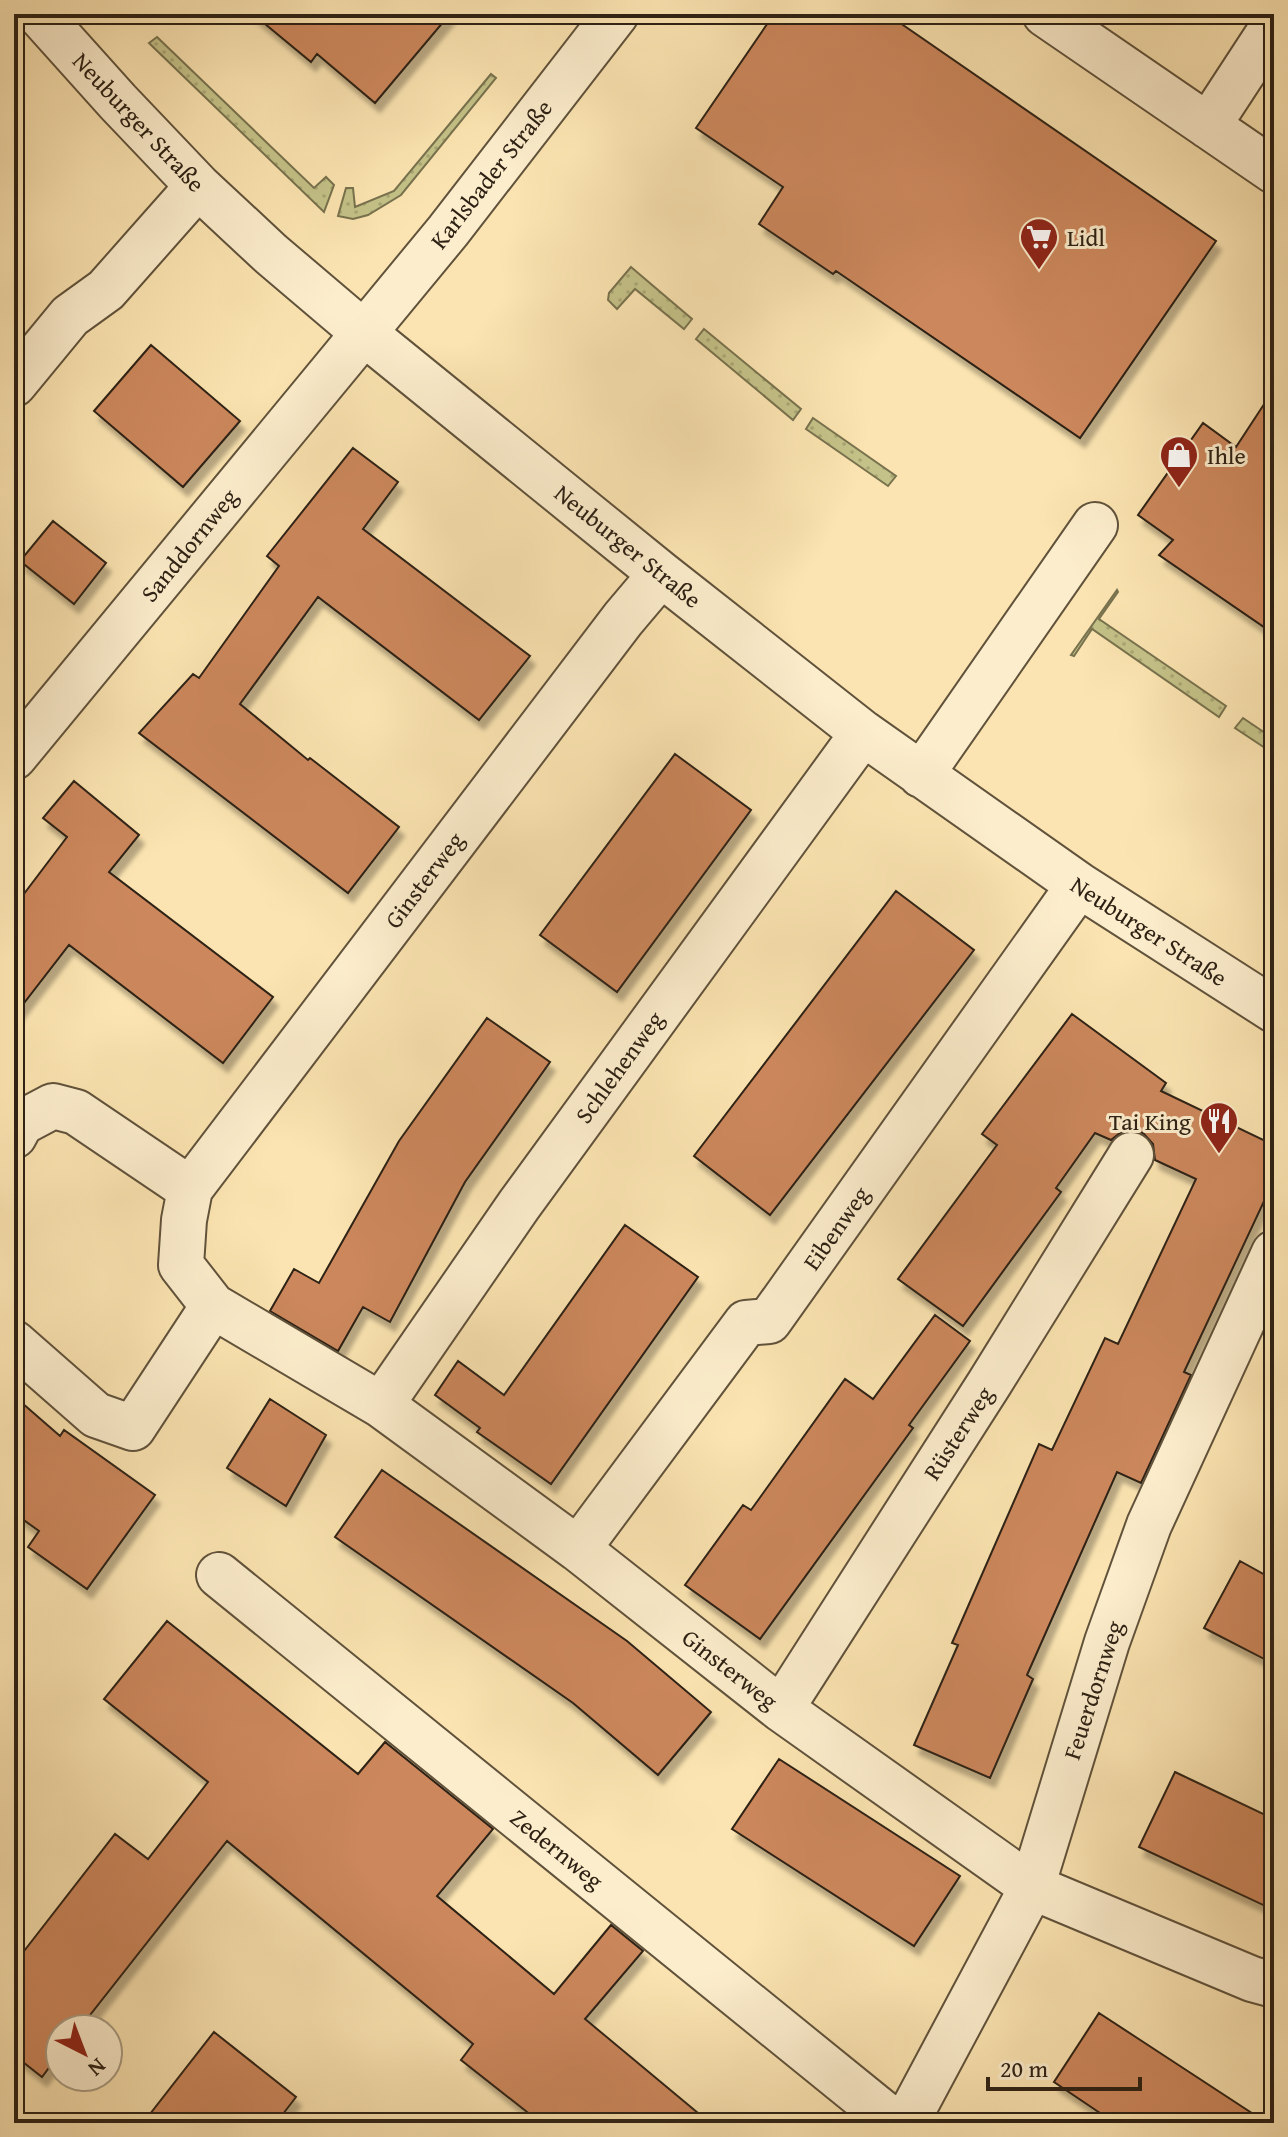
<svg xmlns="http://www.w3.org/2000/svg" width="1288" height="2137" font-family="'Gentium Book Plus',serif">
<defs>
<pattern id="grass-dots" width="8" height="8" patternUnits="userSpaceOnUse" patternTransform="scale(2)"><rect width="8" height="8" fill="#c4c288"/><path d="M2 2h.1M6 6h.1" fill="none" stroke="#a9a674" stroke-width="1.8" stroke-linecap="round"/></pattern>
<filter id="shadow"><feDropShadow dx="5" dy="9" stdDeviation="2" flood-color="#0004"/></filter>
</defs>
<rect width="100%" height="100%" fill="#fbe4b1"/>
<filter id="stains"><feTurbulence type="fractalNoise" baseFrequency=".0025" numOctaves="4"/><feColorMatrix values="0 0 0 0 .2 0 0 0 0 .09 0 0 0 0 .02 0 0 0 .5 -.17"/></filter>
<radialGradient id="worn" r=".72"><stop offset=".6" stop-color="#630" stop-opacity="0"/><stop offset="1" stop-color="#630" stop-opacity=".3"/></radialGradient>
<path fill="url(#grass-dots)" stroke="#78724e" stroke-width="2" d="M 157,37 L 314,188 L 326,177 L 334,185 L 324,212 L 149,43 Z
M 491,74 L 496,78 L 401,195 L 368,215 L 353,219 L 338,216 L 346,188 L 353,188 L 355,207 L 394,191 Z
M 631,267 L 692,319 L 684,329 L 635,289 L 617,309 L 608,300 L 609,293 Z
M 704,329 L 801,409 L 793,420 L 696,339 Z
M 813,418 L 896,476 L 888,486 L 806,429 Z
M 1117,590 L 1118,592 L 1099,619 L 1226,706 L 1219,717 L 1092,629 L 1074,656 L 1071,655 Z
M 1243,718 L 1274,739 L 1274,754 L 1235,728 Z"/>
<path fill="#cc875c" stroke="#2d2114" stroke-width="2" filter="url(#shadow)" d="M 253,14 L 450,14 L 375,103 L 317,54 L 311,62 Z
M 774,14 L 887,14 L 1216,241 L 1080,438 L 836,271 L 833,274 L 759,224 L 783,187 L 696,128 Z
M 151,345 L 240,421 L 183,487 L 94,411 Z
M 1274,389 L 1274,634 L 1159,555 L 1173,540 L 1138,515 L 1203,423 L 1236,447 Z
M 353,448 L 398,482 L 363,529 L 530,656 L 479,720 L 318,597 L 240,704 L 308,760 L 310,758 L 399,827 L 348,893 L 139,733 L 193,674 L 199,678 L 279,566 L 267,556 Z
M 53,521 L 106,563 L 74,604 L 20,561 Z
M 675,754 L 751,810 L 617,992 L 540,935 Z
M 74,781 L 139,835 L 109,872 L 273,997 L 223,1063 L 69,945 L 14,1016 L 14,907 L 67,837 L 43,818 Z
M 896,891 L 974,950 L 770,1215 L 694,1156 Z
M 1072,1014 L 1166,1083 L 1161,1091 L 1274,1145 L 1274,1180 L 1184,1372 L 1191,1375 L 1141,1483 L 1117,1472 L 1027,1675 L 1033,1679 L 990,1778 L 914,1745 L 958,1645 L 952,1643 L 1039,1444 L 1052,1450 L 1105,1338 L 1118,1344 L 1196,1179 L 1155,1160 L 1153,1144 L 1143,1133 L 1131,1130 L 1120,1133 L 1111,1140 L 1095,1133 L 1056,1188 L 1061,1192 L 963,1326 L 898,1279 L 997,1145 L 982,1134 Z
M 487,1018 L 550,1062 L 465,1182 L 390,1322 L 363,1307 L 338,1351 L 270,1311 L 294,1269 L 319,1283 L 399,1141 Z
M 625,1225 L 698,1277 L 551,1484 L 477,1432 L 480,1428 L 435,1395 L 458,1361 L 504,1395 Z
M 935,1315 L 970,1341 L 909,1425 L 913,1428 L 760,1639 L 685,1585 L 743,1505 L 751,1510 L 845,1379 L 873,1399 Z
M 14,1396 L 60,1436 L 64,1430 L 155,1495 L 87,1589 L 28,1547 L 39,1531 L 14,1513 Z
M 270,1399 L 326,1435 L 286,1506 L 227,1468 Z
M 382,1470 L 627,1641 L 711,1712 L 658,1775 L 573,1703 L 335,1537 Z
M 1240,1561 L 1274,1580 L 1274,1664 L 1204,1628 Z
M 167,1621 L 358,1774 L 385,1742 L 493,1829 L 437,1896 L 554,1994 L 611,1925 L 643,1951 L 585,2019 L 710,2123 L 541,2123 L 461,2060 L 473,2044 L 227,1841 L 79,2029 L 60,2029 L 60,2053 L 42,2077 L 14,2055 L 14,1964 L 115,1834 L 148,1859 L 208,1782 L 104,1699 Z
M 779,1759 L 960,1876 L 914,1946 L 732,1829 Z
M 1175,1772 L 1274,1819 L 1274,1910 L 1139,1847 Z
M 1099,2013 L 1154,2049 L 1267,2123 L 1116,2123 L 1097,2111 L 1054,2082 Z
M 214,2032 L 296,2097 L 276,2123 L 143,2123 Z"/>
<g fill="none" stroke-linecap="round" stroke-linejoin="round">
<g stroke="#60523b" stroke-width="48">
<path id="minor" d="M 39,14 L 118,102 L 198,186 L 271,254 L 364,333 L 661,574 L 863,733 L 1079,885 L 1274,1010
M 1045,14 L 1274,171
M 1208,126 L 1274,25
M 14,384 L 70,316 L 106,290 L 198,186
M 661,574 L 623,619 L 190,1189 L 184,1220 L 181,1265 L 213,1306 L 381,1405 L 578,1549 L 781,1709 L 1032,1887 L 1252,1979 L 1274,1985
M 14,757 L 448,231 L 616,14
M 921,775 L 1095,525
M 14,1136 L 21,1123 L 53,1106 L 76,1112 L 190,1189
M 14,1343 L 96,1415 L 133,1428 L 213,1306
M 381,1405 L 519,1205 L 863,733
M 578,1549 L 746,1323 L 769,1321 L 1079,885
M 219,1575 L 895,2123
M 781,1709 L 989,1384 L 1131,1155
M 906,2123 L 1032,1887 L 1107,1642 L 1149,1525 L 1274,1253"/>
</g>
<use href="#minor" stroke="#fcedcc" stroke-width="44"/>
</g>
<defs>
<g id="supermarket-pin" transform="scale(2)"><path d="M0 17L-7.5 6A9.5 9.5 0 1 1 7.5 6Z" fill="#8f2418" stroke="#fcedcc"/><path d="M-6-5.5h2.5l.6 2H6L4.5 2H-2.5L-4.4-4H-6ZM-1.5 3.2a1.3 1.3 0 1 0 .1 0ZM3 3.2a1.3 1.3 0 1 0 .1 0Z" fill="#fff"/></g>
<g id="shop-pin" transform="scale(2)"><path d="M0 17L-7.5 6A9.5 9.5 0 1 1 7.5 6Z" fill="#8f2418" stroke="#fcedcc"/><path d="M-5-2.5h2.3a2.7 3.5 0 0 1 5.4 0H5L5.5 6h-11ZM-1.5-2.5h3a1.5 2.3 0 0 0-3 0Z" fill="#fff"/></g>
<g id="restaurant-pin" transform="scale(2)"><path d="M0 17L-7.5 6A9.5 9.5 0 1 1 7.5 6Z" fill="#8f2418" stroke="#fcedcc"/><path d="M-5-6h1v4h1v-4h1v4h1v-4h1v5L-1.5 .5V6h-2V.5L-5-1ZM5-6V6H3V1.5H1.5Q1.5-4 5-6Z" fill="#fff"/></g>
</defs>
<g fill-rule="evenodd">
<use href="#supermarket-pin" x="1039" y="237"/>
<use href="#shop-pin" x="1179" y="455"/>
<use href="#restaurant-pin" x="1219" y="1121"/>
</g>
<g text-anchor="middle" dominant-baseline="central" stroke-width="6" stroke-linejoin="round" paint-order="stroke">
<g font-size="24" fill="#2d2114" stroke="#fcedcc">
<text transform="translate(139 122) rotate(47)">Neuburger Straße</text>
<text transform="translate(491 174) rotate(-52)">Karlsbader Straße</text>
<text transform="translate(189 545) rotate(-51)">Sanddornweg</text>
<text transform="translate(628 546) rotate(39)">Neuburger Straße</text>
<text transform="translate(424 880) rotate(-53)">Ginsterweg</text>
<text transform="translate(1149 931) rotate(33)">Neuburger Straße</text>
<text transform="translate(619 1067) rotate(-54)">Schlehenweg</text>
<text transform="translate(836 1228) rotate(-55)">Eibenweg</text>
<text transform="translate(958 1433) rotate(-57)">Rüsterweg</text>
<text transform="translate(730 1669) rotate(38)">Ginsterweg</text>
<text transform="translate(1093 1690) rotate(-72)">Feuerdornweg</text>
<text transform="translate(557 1849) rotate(39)">Zedernweg</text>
</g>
<g font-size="24" fill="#2d2114" stroke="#fcedcc" text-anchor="start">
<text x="1067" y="237">Lidl</text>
<text x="1207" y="455">Ihle</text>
<text x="1191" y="1121" text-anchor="end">Tai King</text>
</g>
</g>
<rect width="1288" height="2137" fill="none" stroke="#fbe4b1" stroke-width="48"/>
<rect x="16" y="16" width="1256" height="2105" fill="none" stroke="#2d2114" stroke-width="4"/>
<rect x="24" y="24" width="1240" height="2089" fill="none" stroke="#2d2114" stroke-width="2"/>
<g transform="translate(84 2053) rotate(138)"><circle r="38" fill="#fcedcc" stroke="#a99b82" stroke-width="2"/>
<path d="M0-6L14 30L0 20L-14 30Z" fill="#8f2418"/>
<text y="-12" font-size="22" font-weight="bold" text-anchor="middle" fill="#2d2114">N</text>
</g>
<path d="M988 2077v12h152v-12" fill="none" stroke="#2d2114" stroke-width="4"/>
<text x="1000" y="2077" font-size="24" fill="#2d2114" stroke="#fcedcc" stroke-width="6" paint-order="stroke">20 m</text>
<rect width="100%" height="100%" filter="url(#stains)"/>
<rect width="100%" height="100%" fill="url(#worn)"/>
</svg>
